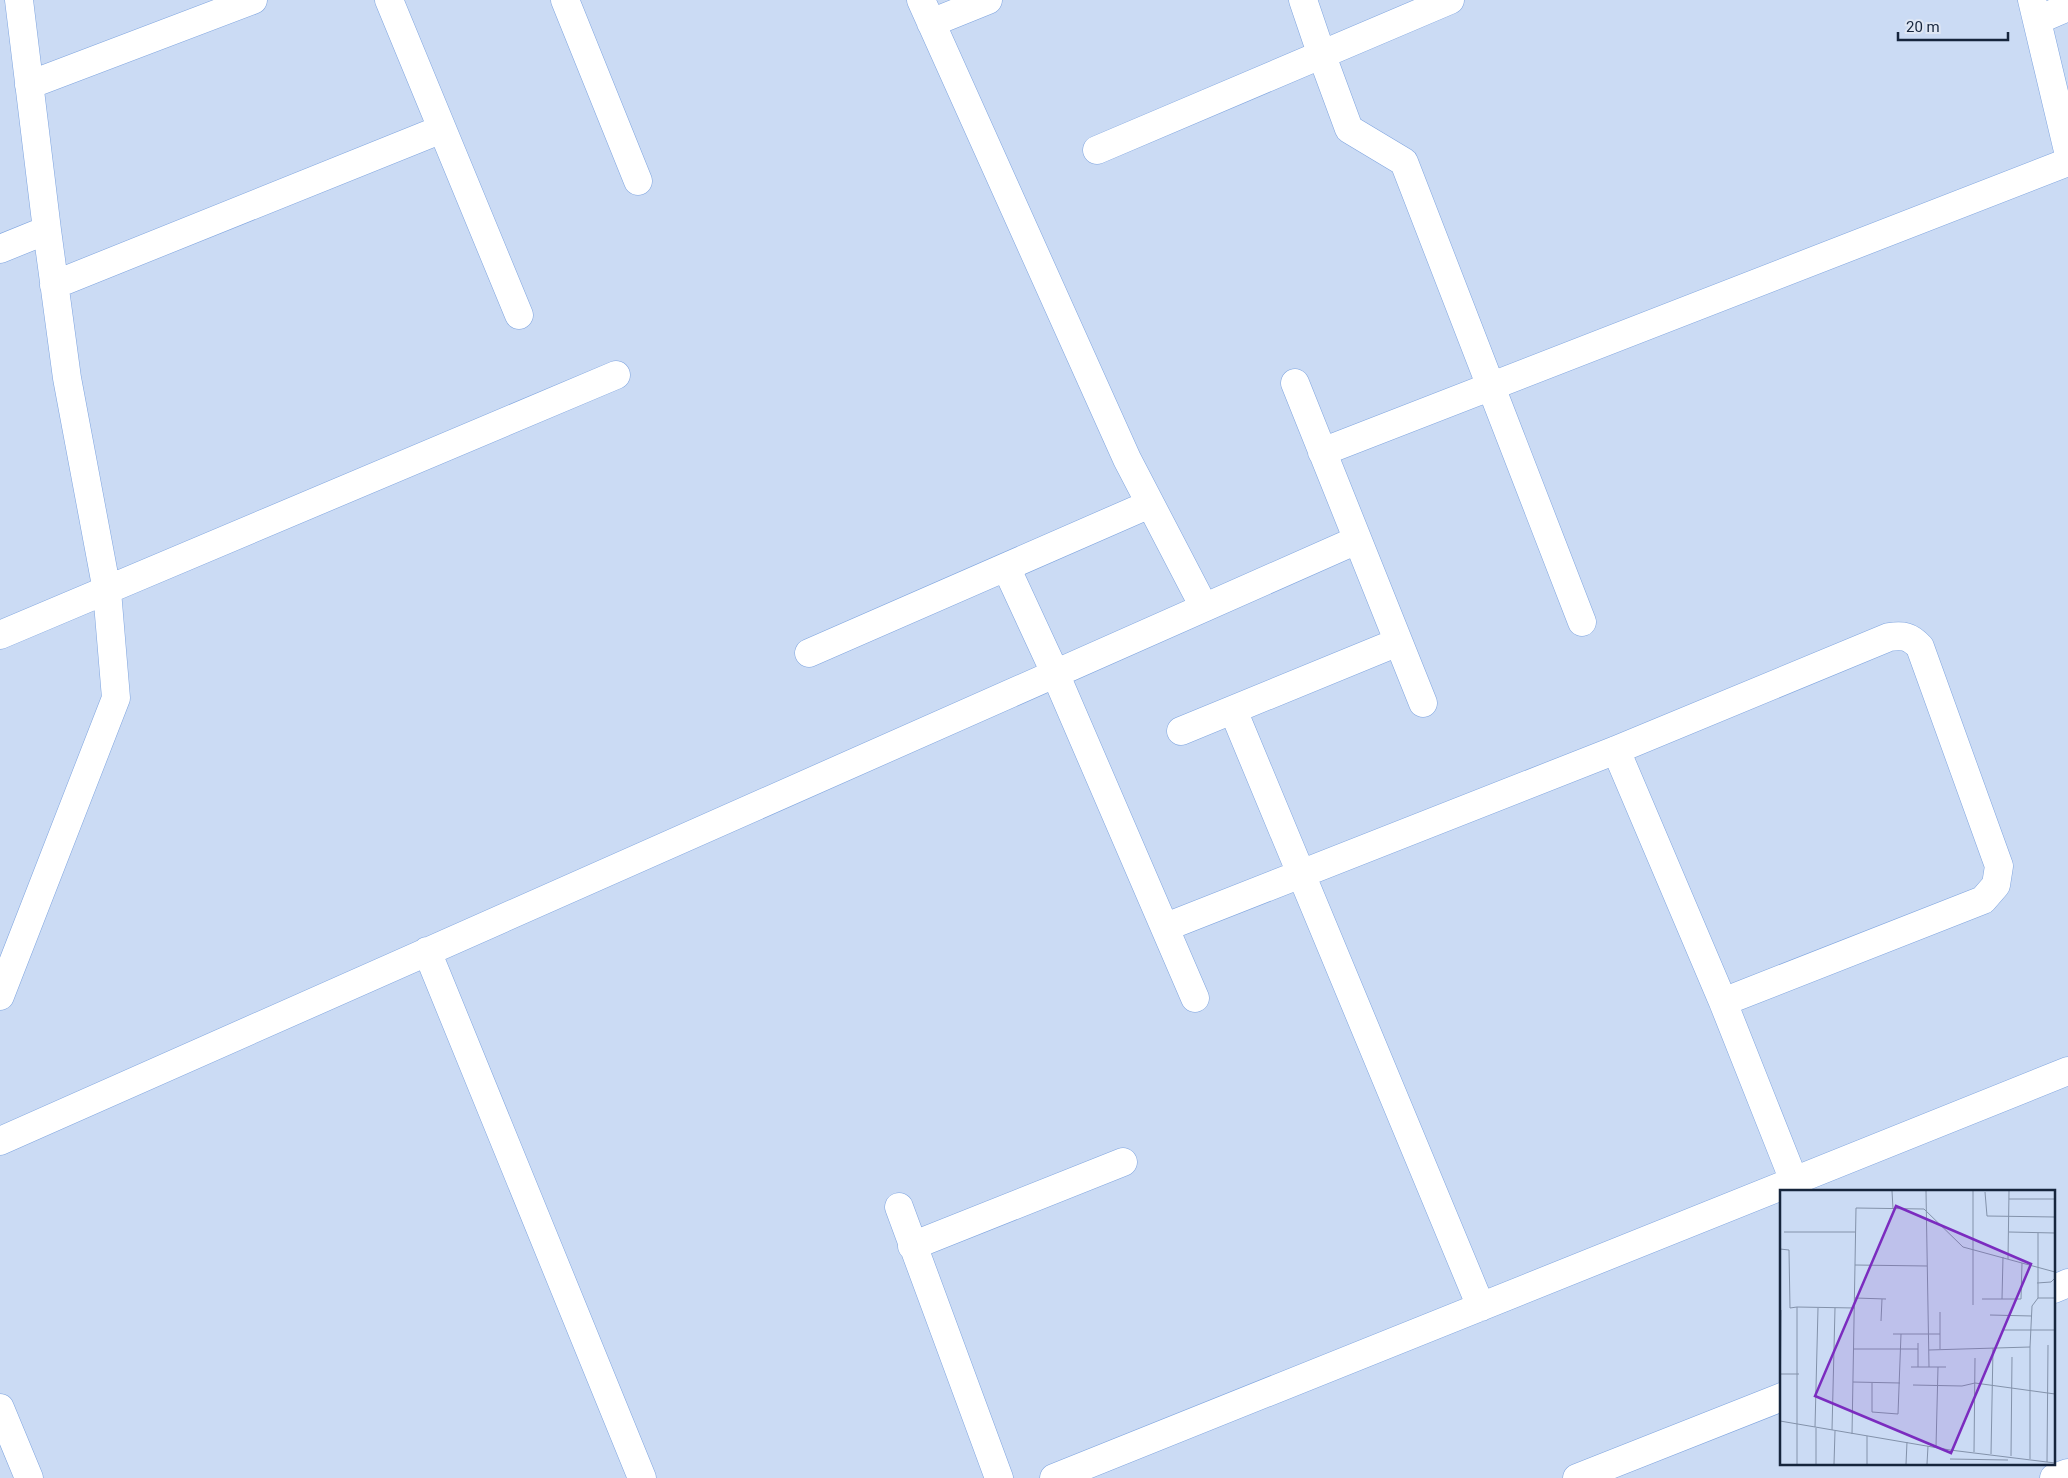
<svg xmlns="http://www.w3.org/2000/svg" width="2068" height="1478" font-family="Roboto,sans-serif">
<rect width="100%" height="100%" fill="#cbdbf4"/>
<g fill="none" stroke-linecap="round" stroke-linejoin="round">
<g stroke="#7ea4df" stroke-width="29">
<path id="minor" d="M 389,0 L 519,315
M 565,0 L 638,181
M 921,0 L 1127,459 L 1204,607
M 1303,0 L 1321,53 L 1349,129 L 1404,162 L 1582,622
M 2038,20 L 2068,7
M 931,23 L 988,0
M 29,85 L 253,0
M 1097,150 L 1450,0
M 0,249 L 47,230
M 54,285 L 442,129
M 1295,383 L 1423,703
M 1322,452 L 2068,162
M 1006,567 L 1055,673 L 1195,998
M 0,635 L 616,375
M 809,653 L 1150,504
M 1233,710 L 1481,1307
M 1181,731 L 1398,642
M 1616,750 L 1723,1002 L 1794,1181
M 1166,927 L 1616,750 L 1889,637 C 1903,635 1910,636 1920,647 L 1999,866 L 1996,885 L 1983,900 L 1723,1002
M 427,951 L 642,1478
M 0,996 L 116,698 L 107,591 L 67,378 L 47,230 L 19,0
M 0,1141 L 1357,540
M 899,1207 L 999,1478
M 912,1246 L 1123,1162
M 2054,1289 L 2068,1283
M 0,1408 L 29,1478
M 1054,1478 L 2068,1071
M 1577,1478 L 1782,1397
M 2054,1478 L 2068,1473"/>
</g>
<g stroke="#7ea4df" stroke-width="29">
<path id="tertiary" d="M 2032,0 L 2068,151"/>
</g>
<use href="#minor" stroke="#fff" stroke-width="28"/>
<use href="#tertiary" stroke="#fff" stroke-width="28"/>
</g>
<g transform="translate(1780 1190)">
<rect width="275" height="275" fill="#cbdbf4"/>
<path fill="none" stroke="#8392aa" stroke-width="1" d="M 112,1 L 113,19M 146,1 L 149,177M 205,2 L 207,26 L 275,27M 229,9 L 275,9M 4,42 L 76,42M 229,42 L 275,43M 0,59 L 9,60 L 10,118 L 17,117 L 17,274M 228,69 L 229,1M 75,75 L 147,76M 257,93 L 271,92 L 275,88M 75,108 L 106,109M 258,108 L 275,108M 202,109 L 241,109 L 242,73M 222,109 L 223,67M 193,115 L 193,1M 17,117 L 75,118M 160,122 L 160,159M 210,125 L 252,126M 101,131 L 102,109M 224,140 L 275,140M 113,144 L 160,144M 74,159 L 138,159M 149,160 L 250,157 L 252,116 L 258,108 L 258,43M 131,177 L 166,177M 138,177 L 138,153M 0,184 L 19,184M 73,192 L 120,193M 92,193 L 92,222 L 118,224 L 121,144M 133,195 L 182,196 L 195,193 L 275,204M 0,231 L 170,260 L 275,273M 0,231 L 1,120M 35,237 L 38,118M 52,240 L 55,118M 72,244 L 76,18 L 144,19 L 183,57 L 275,82M 156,257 L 158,177M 194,262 L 195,168M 211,264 L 213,158M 231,266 L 232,167M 170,269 L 228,270M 250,269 L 250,157M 267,272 L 268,155M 36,274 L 36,238M 54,274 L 55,241M 87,274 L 87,246M 126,274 L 127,252M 147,274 L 148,256"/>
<path fill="#7b2cbf" fill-opacity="0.15" stroke="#7b2cbf" stroke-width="2.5" d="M 116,16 L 251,74 L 171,263 L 35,206 Z"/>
<rect width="275" height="275" fill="none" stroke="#16253c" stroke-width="2.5"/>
</g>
<path d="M1898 32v8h110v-8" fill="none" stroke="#16253c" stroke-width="2.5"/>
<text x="1906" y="32" font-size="15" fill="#16253c" stroke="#dfe7f4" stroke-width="4" paint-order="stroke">20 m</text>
</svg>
